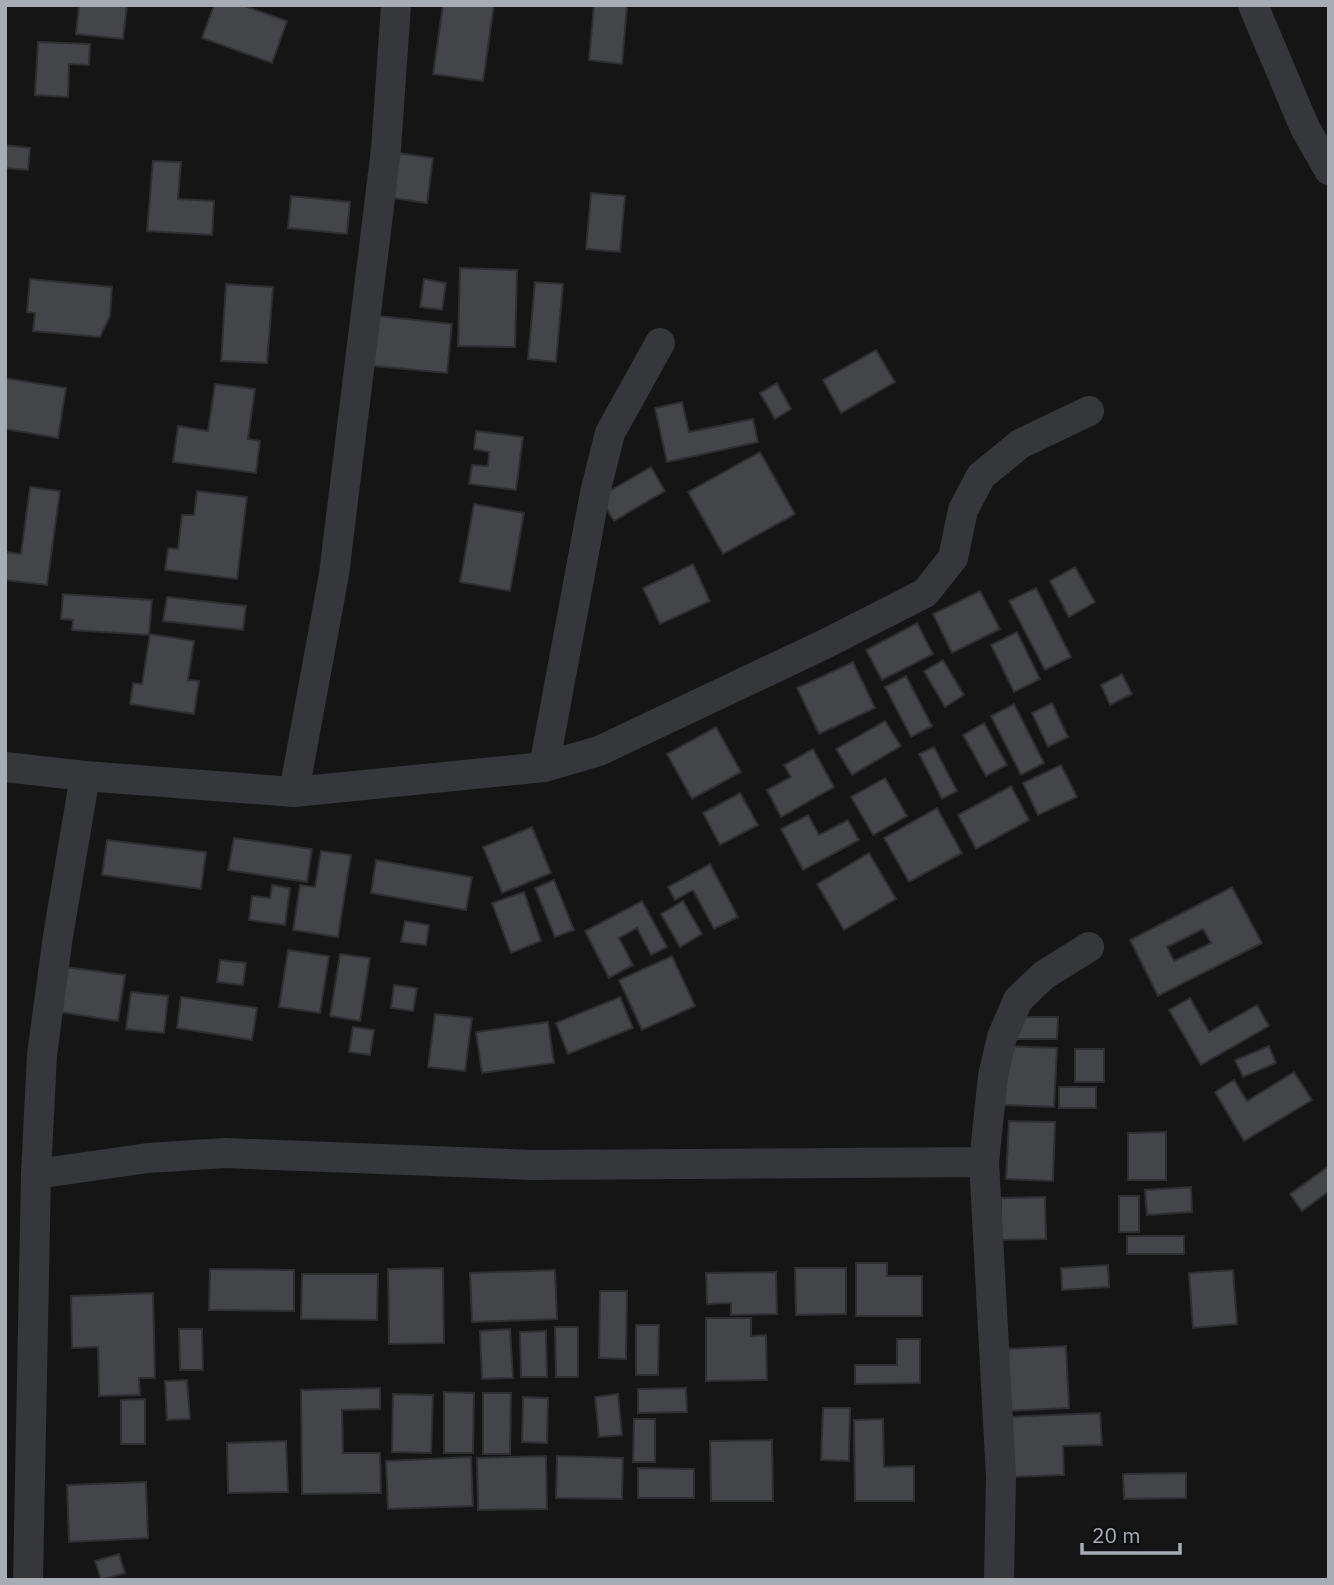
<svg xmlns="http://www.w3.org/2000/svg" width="1334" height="1585" font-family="'IBM Plex Sans',sans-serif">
<rect width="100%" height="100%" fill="#151516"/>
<path fill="#444549" stroke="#2f2f32" stroke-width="2" fill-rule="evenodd" d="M 79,5 L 127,5 L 123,39 L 76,34 Z
M 214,5 L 242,5 L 287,21 L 272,63 L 202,38 Z
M 443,5 L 494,5 L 483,81 L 433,74 Z
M 594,5 L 627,5 L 622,64 L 589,60 Z
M 38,42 L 90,44 L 89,65 L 69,64 L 68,97 L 35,95 Z
M 5,145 L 30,148 L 28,170 L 5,168 Z
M 392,152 L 433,158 L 427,203 L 385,197 Z
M 153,161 L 181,162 L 178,199 L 214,201 L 212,235 L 147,231 Z
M 591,193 L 625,196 L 620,252 L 586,249 Z
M 291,196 L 350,202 L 347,234 L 288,228 Z
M 460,268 L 517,270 L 515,347 L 458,346 Z
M 30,279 L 112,287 L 110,316 L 100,337 L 33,331 L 35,313 L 27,312 Z
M 424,279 L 446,283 L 442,310 L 420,307 Z
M 535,282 L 563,284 L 556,362 L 528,359 Z
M 226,284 L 273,287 L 267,363 L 221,361 Z
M 370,315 L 452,324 L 447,373 L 364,365 Z
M 876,350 L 895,382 L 841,413 L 823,380 Z
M 5,378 L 66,388 L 58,438 L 5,429 Z
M 777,383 L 791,409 L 775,419 L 760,393 Z
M 215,384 L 255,389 L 248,439 L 260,441 L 256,473 L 173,462 L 178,426 L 208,431 Z
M 682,402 L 689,432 L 753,419 L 758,442 L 667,462 L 655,408 Z
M 476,431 L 523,437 L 516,490 L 469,484 L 472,465 L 488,466 L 489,452 L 474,449 Z
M 760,452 L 795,514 L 723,554 L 688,492 Z
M 651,467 L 665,491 L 614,521 L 599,497 Z
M 30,487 L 60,491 L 47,585 L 5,580 L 5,552 L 21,554 Z
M 197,491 L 247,497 L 237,579 L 165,570 L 168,548 L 178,549 L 182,515 L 194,515 Z
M 474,504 L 524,513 L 510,591 L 460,582 Z
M 693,564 L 710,601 L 660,624 L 643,588 Z
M 1075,567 L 1095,602 L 1069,617 L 1050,581 Z
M 1036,588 L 1071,657 L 1045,670 L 1009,601 Z
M 980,591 L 1000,629 L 952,653 L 933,614 Z
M 63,594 L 152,600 L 149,635 L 72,630 L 73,620 L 61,619 Z
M 167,597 L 246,606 L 243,630 L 163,621 Z
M 917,623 L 933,654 L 882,680 L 866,650 Z
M 1017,632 L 1040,679 L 1014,692 L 991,645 Z
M 150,634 L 194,641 L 188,680 L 199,681 L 194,714 L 130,704 L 133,683 L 142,684 Z
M 943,660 L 964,695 L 945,707 L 924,671 Z
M 853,662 L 875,708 L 819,734 L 797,688 Z
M 1122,674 L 1132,694 L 1110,705 L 1101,685 Z
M 906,676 L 932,726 L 911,737 L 885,687 Z
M 1052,703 L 1068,737 L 1048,747 L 1032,713 Z
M 1014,704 L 1044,763 L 1021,775 L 991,716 Z
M 885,721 L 901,746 L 852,775 L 836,749 Z
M 984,723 L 1007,765 L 986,776 L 963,735 Z
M 716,727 L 741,772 L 692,799 L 667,754 Z
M 934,747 L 957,791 L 942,799 L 919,754 Z
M 813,749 L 834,787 L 781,817 L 767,790 L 791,777 L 784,765 Z
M 1061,765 L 1077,797 L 1038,815 L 1023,783 Z
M 885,778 L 907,816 L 873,835 L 851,797 Z
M 1011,786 L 1029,820 L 976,849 L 958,815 Z
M 740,793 L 758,825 L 720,845 L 703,813 Z
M 937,808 L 962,853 L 909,882 L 884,838 Z
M 808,815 L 819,835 L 848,820 L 859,840 L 803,870 L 781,829 Z
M 532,827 L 551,873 L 502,893 L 483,847 Z
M 234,838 L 312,849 L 307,882 L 228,870 Z
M 107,840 L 206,852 L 201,889 L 102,875 Z
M 321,851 L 351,855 L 338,937 L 293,930 L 300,885 L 315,887 Z
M 869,853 L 896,899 L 844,930 L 817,884 Z
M 376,860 L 472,877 L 466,910 L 371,893 Z
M 710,864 L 738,917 L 714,929 L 693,890 L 675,900 L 668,887 Z
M 554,880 L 574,930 L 555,937 L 535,888 Z
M 272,885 L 290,888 L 285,925 L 249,920 L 252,896 L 270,898 Z
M 1232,887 L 1262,943 L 1158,996 L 1130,940 ZM 1203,929 L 1211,943 L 1174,961 L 1167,947 Z
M 524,892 L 541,941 L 511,953 L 492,903 Z
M 642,901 L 667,947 L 651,955 L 637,928 L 619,938 L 633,965 L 609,978 L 585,931 Z
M 683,901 L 702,934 L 680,947 L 661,914 Z
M 405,921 L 429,925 L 426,945 L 401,942 Z
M 288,950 L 329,956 L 320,1013 L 279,1007 Z
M 340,954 L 370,958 L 360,1021 L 330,1016 Z
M 672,956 L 695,1006 L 642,1030 L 619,980 Z
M 220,960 L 246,963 L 243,985 L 217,982 Z
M 59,966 L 125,975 L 118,1021 L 53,1011 Z
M 394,985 L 417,988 L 413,1011 L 391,1008 Z
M 131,992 L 168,996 L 164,1033 L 126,1029 Z
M 181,997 L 257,1008 L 252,1040 L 177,1028 Z
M 620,997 L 633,1028 L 568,1054 L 556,1023 Z
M 1190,998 L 1209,1032 L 1257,1005 L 1269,1026 L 1201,1065 L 1169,1010 Z
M 435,1014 L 472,1018 L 465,1071 L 428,1067 Z
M 1017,1017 L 1058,1017 L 1057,1039 L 1017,1039 Z
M 548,1022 L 554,1063 L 482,1073 L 476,1032 Z
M 353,1027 L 374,1030 L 370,1055 L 349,1052 Z
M 1006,1046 L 1057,1048 L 1054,1107 L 1003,1105 Z
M 1269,1046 L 1276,1063 L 1243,1077 L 1235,1060 Z
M 1075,1049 L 1104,1049 L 1104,1082 L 1075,1082 Z
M 1294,1072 L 1312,1100 L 1244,1141 L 1215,1092 L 1234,1080 L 1247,1101 Z
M 1059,1087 L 1096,1087 L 1096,1108 L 1059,1108 Z
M 1009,1121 L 1055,1122 L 1053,1181 L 1006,1179 Z
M 1166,1132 L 1166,1180 L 1128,1180 L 1128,1133 Z
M 1329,1166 L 1329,1191 L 1302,1211 L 1290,1194 Z
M 1191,1187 L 1192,1212 L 1147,1215 L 1145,1190 Z
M 1119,1196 L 1139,1196 L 1139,1232 L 1119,1232 Z
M 1045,1197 L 1046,1239 L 1001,1240 L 1001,1198 Z
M 1127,1236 L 1184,1236 L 1184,1254 L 1127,1254 Z
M 856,1263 L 887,1263 L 887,1276 L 922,1276 L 922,1316 L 856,1316 Z
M 1108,1265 L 1109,1287 L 1062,1290 L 1061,1268 Z
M 443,1268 L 444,1343 L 389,1344 L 388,1269 Z
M 795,1268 L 846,1268 L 846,1314 L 796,1315 Z
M 210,1269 L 294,1270 L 294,1311 L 209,1310 Z
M 555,1270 L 557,1319 L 472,1322 L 470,1273 Z
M 1233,1270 L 1237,1324 L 1193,1328 L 1189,1273 Z
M 776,1272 L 777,1314 L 731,1315 L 731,1303 L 707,1304 L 706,1273 Z
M 302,1274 L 378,1274 L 377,1320 L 301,1319 Z
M 600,1291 L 627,1291 L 626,1359 L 599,1358 Z
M 153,1293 L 155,1378 L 139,1378 L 140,1395 L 99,1396 L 98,1347 L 72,1348 L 71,1296 Z
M 706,1318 L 751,1318 L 751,1336 L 766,1335 L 767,1380 L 706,1381 Z
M 636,1325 L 659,1325 L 658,1375 L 636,1375 Z
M 555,1327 L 578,1327 L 578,1377 L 556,1377 Z
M 179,1329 L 202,1329 L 203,1370 L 180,1370 Z
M 510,1329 L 513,1378 L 482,1379 L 480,1331 Z
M 546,1331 L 547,1377 L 521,1377 L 520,1332 Z
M 897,1339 L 920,1339 L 920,1383 L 855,1384 L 855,1365 L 897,1365 Z
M 1066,1346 L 1069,1408 L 1006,1411 L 1003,1349 Z
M 187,1380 L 190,1419 L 167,1420 L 165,1381 Z
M 380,1388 L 380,1409 L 342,1410 L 343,1453 L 380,1453 L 381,1493 L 302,1494 L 301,1390 Z
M 686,1388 L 687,1412 L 638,1413 L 638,1389 Z
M 444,1392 L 474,1393 L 473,1453 L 444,1453 Z
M 483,1393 L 511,1393 L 510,1454 L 483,1454 Z
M 393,1394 L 433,1395 L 431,1453 L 392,1452 Z
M 618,1394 L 622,1435 L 599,1437 L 595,1397 Z
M 523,1397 L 548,1398 L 547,1443 L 522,1442 Z
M 145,1399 L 145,1444 L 121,1444 L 121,1400 Z
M 823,1408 L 850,1408 L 849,1461 L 821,1460 Z
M 1100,1413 L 1102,1445 L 1063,1446 L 1064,1475 L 1009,1477 L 1006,1417 Z
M 634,1419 L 655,1419 L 655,1462 L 633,1462 Z
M 883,1419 L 884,1467 L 914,1466 L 914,1501 L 855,1501 L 854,1420 Z
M 772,1440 L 773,1501 L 711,1501 L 710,1441 Z
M 286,1441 L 288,1492 L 228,1493 L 227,1443 Z
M 546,1456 L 547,1509 L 478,1510 L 477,1458 Z
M 557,1456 L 623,1458 L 622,1499 L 556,1498 Z
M 471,1457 L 473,1506 L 388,1509 L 386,1461 Z
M 638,1468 L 694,1469 L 694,1498 L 638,1498 Z
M 1186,1473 L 1186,1498 L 1124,1499 L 1123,1474 Z
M 146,1482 L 148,1538 L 69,1542 L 67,1485 Z
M 119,1554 L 125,1573 L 101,1580 L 95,1561 Z"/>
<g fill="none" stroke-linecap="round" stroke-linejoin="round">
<path stroke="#36373b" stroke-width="30" d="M 1253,5 L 1305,128 L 1329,170
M 5,767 L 85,776 L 294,792 L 544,767 L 599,751 L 823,645 L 925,593 L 953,558 L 963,510 L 981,476 L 1020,444 L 1089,411
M 544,767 L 595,493 L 610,433 L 660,343
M 294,792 L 334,574 L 386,149 L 396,5
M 36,1174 L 148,1158 L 225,1153 L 533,1165 L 984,1162
M 28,1580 L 36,1174 L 42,1055 L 58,936 L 85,776
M 999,1580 L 1001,1477 L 984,1162 L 993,1076 L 1002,1037 L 1018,1000 L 1044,975 L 1089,947"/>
</g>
<rect width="1334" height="1585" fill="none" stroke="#a7adb5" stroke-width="14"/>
<path d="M1082 1543v10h98v-10" fill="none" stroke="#a7adb5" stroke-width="3.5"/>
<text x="1092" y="1543" font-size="21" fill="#a7adb5" stroke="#101011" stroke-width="5" paint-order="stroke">20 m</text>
</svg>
